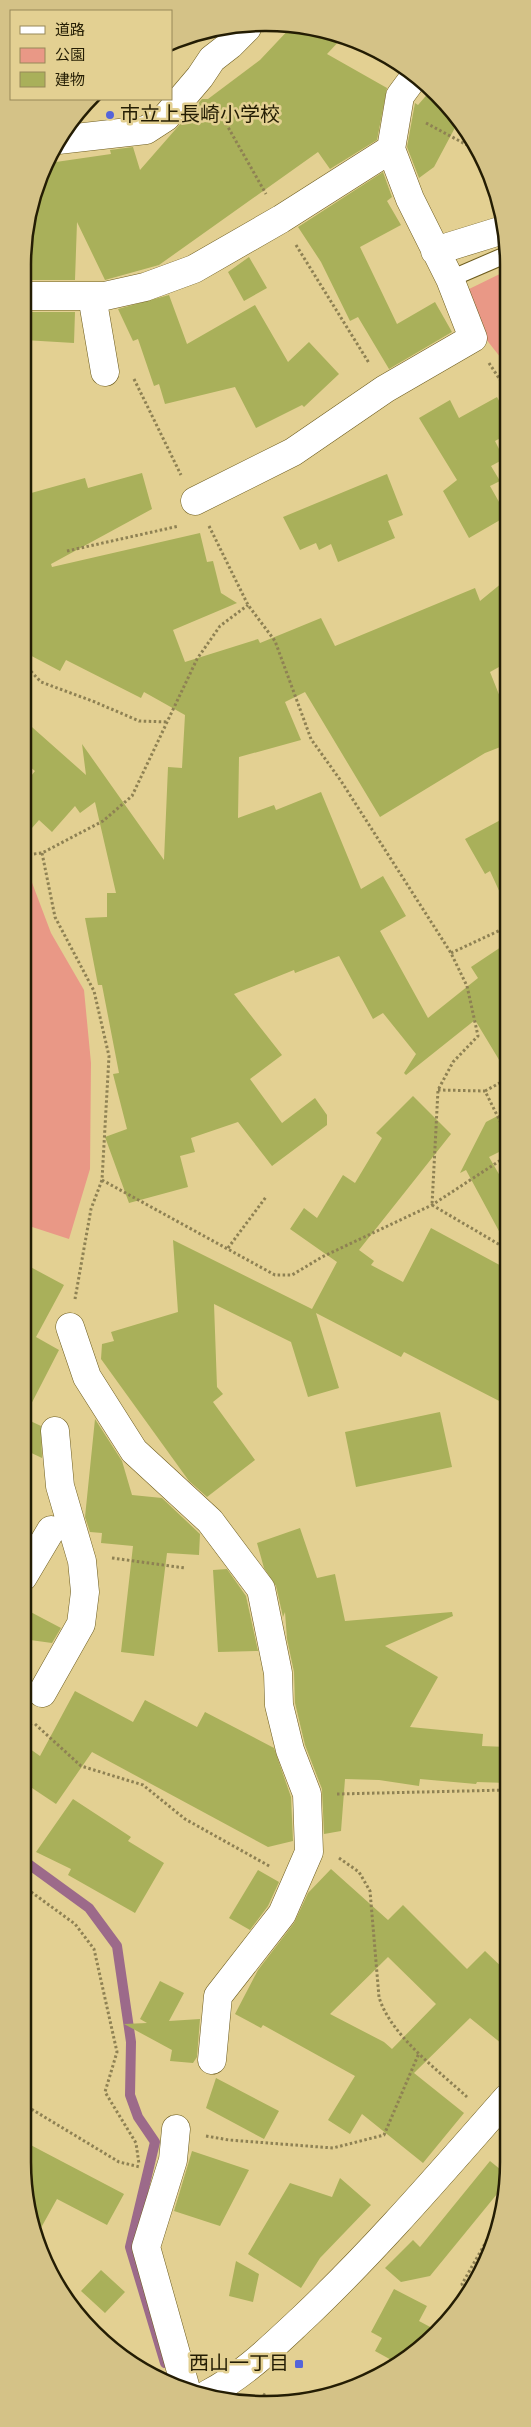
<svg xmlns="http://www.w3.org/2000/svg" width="531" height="2427" font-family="'Alegreya Sans','Noto Sans JP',sans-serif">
<rect width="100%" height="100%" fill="#e3d092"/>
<path fill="#e99886" d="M 508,270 L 508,367 L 482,334 L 465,291 Z
M 24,874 L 31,880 L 51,933 L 84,990 L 91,1063 L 90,1169 L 69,1239 L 23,1224 Z"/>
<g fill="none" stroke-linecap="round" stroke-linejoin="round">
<path stroke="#9c6a8a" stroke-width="10" d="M 23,1860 L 89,1908 L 117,1946 L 131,2042 L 130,2095 L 138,2117 L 155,2142 L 130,2247 L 165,2363"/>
</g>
<path fill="#a9b05a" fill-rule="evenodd" d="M 293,25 L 342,38 L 327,54 L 387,88 L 377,140 L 330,169 L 318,152 L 159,265 L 105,280 L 77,222 L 75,280 L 24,280 L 25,234 L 49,163 L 111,154 L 110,150 L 133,147 L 140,170 L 202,99 L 208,99 L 260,60 Z
M 431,90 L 438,94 L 458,122 L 434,167 L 419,178 L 407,147 L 415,103 L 418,105 Z
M 383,172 L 392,197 L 387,201 L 401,225 L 360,247 L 397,324 L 435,302 L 452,332 L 389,369 L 358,317 L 350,321 L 321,262 L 298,227 Z
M 249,257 L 267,288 L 244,301 L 228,272 Z
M 169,295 L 187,344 L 255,305 L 288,362 L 309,342 L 339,374 L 304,407 L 302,405 L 256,428 L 235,387 L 165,404 L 159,384 L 154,386 L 138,339 L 133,341 L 118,309 Z
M 24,312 L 75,312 L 74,343 L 24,340 Z
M 497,397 L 508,417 L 508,434 L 495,441 L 504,459 L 491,466 L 500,481 L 490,486 L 507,516 L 469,538 L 443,491 L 457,480 L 419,418 L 450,400 L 459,418 Z
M 142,473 L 152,509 L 51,564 L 52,567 L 200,533 L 207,562 L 213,561 L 221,593 L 237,603 L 173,630 L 185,662 L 258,639 L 260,643 L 321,618 L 335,646 L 475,588 L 480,601 L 508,578 L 508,662 L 490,672 L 508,717 L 508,744 L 485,753 L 380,817 L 305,692 L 285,702 L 301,740 L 239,757 L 238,818 L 274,805 L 276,810 L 321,792 L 361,889 L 383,876 L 406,916 L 380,931 L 428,1018 L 478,978 L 471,967 L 507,943 L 507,1073 L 475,1020 L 406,1075 L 404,1073 L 416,1054 L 383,1013 L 373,1019 L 339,956 L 295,973 L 294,970 L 234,994 L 282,1055 L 250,1079 L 282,1123 L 315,1098 L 327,1115 L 327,1125 L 272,1166 L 238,1122 L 191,1138 L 195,1152 L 180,1156 L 188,1187 L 129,1203 L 105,1137 L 127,1129 L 113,1074 L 119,1073 L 102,985 L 98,985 L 85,918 L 107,917 L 107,893 L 116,893 L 95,802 L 80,813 L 75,806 L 52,832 L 39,820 L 24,837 L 24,785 L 35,771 L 24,762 L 24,720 L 86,775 L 82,744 L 164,860 L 168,767 L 182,768 L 185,715 L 144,692 L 141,698 L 66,660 L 60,671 L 24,652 L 24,495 L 85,478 L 88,488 Z
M 387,474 L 403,515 L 388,521 L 395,538 L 338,562 L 331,544 L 319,550 L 316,543 L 300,550 L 283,517 Z
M 508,816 L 508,830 L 507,908 L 490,871 L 485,874 L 465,839 Z
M 413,1096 L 451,1134 L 359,1250 L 374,1261 L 371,1265 L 403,1282 L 431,1228 L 507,1269 L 507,1405 L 404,1352 L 401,1357 L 316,1313 L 339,1388 L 308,1397 L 291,1342 L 214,1304 L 217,1387 L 223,1394 L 213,1402 L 255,1460 L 207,1497 L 189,1481 L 101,1359 L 102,1344 L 114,1341 L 111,1332 L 178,1312 L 173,1240 L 312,1309 L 337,1262 L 290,1229 L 304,1208 L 317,1218 L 343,1175 L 355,1183 L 382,1138 L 376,1133 Z
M 507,1111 L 507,1148 L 489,1157 L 507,1188 L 507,1246 L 466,1170 L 460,1173 L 486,1122 Z
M 23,1263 L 64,1285 L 36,1337 L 59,1350 L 24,1418 L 41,1426 L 42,1458 L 23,1449 Z
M 440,1412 L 452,1467 L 356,1487 L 345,1432 Z
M 95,1419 L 122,1461 L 132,1495 L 162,1498 L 200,1534 L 199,1555 L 167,1553 L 154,1656 L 121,1652 L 133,1546 L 101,1543 L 102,1533 L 90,1532 L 85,1517 Z
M 300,1528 L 317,1578 L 335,1574 L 345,1621 L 452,1612 L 453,1616 L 385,1646 L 438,1677 L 410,1727 L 483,1734 L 482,1746 L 507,1747 L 507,1783 L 477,1782 L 476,1784 L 420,1779 L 419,1786 L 379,1780 L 345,1779 L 341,1831 L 324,1834 L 322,1789 L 305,1745 L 295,1703 L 294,1672 L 287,1639 L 285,1612 L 283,1617 L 276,1586 L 264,1568 L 257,1543 Z
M 227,1569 L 246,1596 L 258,1651 L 218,1652 L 213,1570 Z
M 23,1608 L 61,1628 L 52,1643 L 23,1639 Z
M 75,1691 L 133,1722 L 145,1700 L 197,1727 L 205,1712 L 274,1748 L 291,1797 L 293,1841 L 268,1847 L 92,1752 L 56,1804 L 23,1782 L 23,1744 L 40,1756 Z
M 73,1799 L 131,1837 L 128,1841 L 164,1863 L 135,1913 L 68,1875 L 71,1869 L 36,1852 Z
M 331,1869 L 388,1920 L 403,1905 L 467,1969 L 485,1951 L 507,1972 L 507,2048 L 470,2018 L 414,2073 L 464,2113 L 423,2163 L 362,2114 L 350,2134 L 328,2120 L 355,2076 L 263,2025 L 261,2028 L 235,2014 L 258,1970 L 294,1923 L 308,1893 ZM 388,1957 L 436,2004 L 392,2049 L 384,2042 L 330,2014 Z
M 258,1870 L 279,1882 L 268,1906 L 250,1930 L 229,1918 Z
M 160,1981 L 184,1993 L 169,2021 L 200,2019 L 197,2057 L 193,2063 L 170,2061 L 172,2050 L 124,2024 L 147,2023 L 140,2019 Z
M 216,2078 L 279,2111 L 264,2139 L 206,2108 Z
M 23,2141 L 124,2194 L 107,2225 L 57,2199 L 37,2235 L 22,2162 Z
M 192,2151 L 249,2170 L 220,2226 L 174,2211 Z
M 490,2161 L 506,2174 L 506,2183 L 430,2276 L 401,2282 L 385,2268 L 413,2240 L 420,2247 Z
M 340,2178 L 371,2205 L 320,2258 L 301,2288 L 248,2254 L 290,2183 L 332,2197 Z
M 236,2261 L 259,2274 L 253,2302 L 229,2296 Z
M 101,2270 L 125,2292 L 105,2313 L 81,2291 Z
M 394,2289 L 427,2306 L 419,2321 L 432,2328 L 422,2346 L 395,2362 L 375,2351 L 382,2338 L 371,2332 Z"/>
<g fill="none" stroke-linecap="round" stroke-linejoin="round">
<g stroke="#6d5c1e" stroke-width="18">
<path id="service" d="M 450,279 L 508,254"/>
</g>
<g stroke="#6d5c1e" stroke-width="29">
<path id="minor" d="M 58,140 L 146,130 L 166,117 L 200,77 L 212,59 L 230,45 L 247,28
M 435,251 L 503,230
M 24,296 L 105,296 L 145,287 L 194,269 L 281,219 L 391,149
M 92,296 L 105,372
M 195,501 L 293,452 L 385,389 L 473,338 L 450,279 L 410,199 L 391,149 L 400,96 L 414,77
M 70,1327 L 87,1377 L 134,1451 L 210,1521 L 261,1589 L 278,1673 L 279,1705 L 290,1750 L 307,1794 L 309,1852 L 282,1914 L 218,1996 L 212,2060
M 23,1577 L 51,1530
M 42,1693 L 81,1624 L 85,1592 L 82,1561 L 60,1486 L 55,1431
M 176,2129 L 173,2160 L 146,2247 L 186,2389"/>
</g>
<g stroke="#6d5c1e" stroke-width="29">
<path id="tertiary" d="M 208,2394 C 244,2375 272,2347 302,2319 C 375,2250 440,2174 507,2098"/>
</g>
<path stroke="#8e8153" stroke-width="3" stroke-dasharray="2.5 2.5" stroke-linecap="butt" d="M 216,106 L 266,194
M 426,123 L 467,145
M 296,245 L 369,363
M 489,363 L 508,392
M 134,379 L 181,475
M 209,526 L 248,605 L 275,641 L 311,739 L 341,781 L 451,953 L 467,986 L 478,1036 L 453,1062 L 438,1090 L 432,1205
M 67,551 L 179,526
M 24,664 L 41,682 L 95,702 L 139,721 L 168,722
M 42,853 L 55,917 L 94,991 L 109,1056 L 102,1180 L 91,1209 L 75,1299
M 24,855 L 42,853 L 103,821 L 132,796 L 197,659 L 220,626 L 248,605
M 451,953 L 507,927
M 438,1090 L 485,1091 L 507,1135
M 485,1091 L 507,1079
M 102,1180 L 275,1275 L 292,1275 L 322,1257 L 432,1205 L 507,1156
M 432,1205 L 507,1249
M 228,1248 L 266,1197
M 112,1558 L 185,1568
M 35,1724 L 81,1766 L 143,1785 L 185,1819 L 271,1867
M 23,1733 L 33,1722
M 337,1794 L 507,1790
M 339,1858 L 359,1872 L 370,1891 L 379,1997 C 390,2035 439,2071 467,2097
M 23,1886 L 75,1924 L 94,1949 L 117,2052 L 105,2092 L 136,2143 L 139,2164
M 23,2104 L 119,2162 L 140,2167
M 206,2136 L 229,2140 L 333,2148 L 384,2135 L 419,2053
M 466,2295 L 462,2284 L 495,2226
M 263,2394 L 274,2401"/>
<use href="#service" stroke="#fff" stroke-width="16"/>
<use href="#minor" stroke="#fff" stroke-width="28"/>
<use href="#tertiary" stroke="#fff" stroke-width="28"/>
</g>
<g fill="#5464da" stroke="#e3d092" stroke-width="2">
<circle cx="110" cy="115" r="5"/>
<rect x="294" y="2359" width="10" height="10" rx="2.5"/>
</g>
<g text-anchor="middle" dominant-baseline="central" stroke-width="5" stroke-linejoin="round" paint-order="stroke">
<g font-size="20" fill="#241d04" stroke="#e3d092" text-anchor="start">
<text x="120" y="115">市立上長崎小学校</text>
<text x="289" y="2364" text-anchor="end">西山一丁目</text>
</g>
</g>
<path d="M0 0H531V2427H0ZM265 31H266A234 234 0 0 1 500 265V2162A234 234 0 0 1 266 2396H265A234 234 0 0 1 31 2162V265A234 234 0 0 1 265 31Z" fill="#d4c287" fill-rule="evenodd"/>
<path fill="none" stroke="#241d04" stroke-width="2.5" d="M265 31H266A234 234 0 0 1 500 265V2162A234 234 0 0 1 266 2396H265A234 234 0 0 1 31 2162V265A234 234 0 0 1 265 31Z"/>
<rect x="10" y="10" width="162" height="90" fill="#e3d092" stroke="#978859"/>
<rect x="20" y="26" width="25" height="8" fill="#ffffff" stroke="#978859"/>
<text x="55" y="35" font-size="15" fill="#241d04">道路</text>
<rect x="20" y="48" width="25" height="15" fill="#e99886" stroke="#978859"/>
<text x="55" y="60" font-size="15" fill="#241d04">公園</text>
<rect x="20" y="72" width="25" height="15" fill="#a9b05a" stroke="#978859"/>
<text x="55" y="85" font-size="15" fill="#241d04">建物</text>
</svg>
